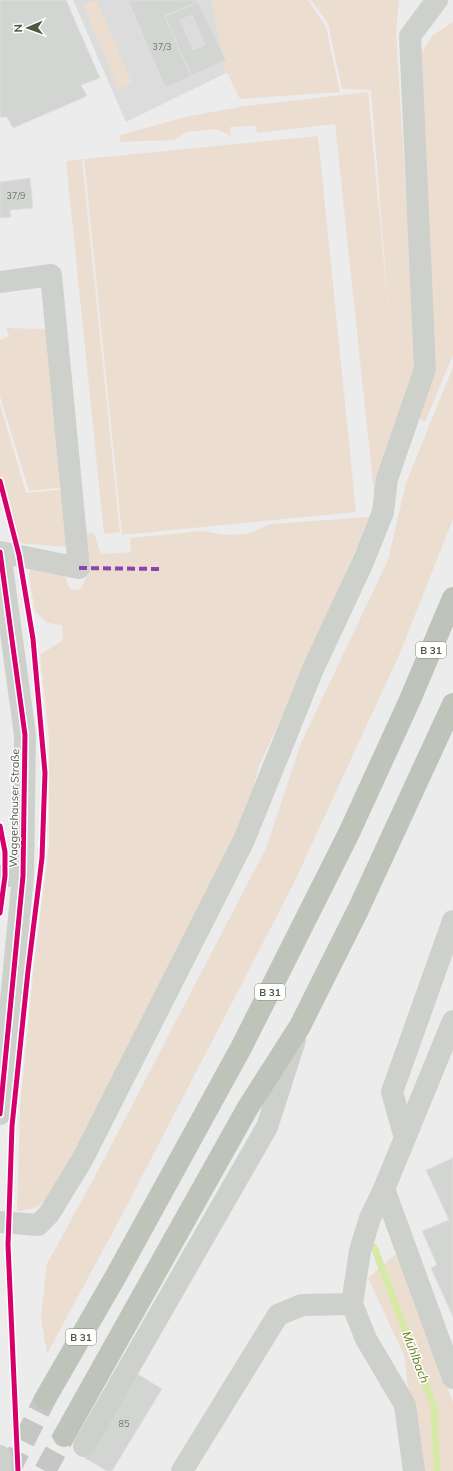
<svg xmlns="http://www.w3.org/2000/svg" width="453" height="1471" font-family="Mulish,sans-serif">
<rect width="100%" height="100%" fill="#ececed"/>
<path fill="#dbdcdb" d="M 73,0 L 275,0 L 293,40 L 126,122 Z"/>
<path fill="#ecddd1" d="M 97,0 L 132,83 L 118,89 L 83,5 Z
M 211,0 L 308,0 L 326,27 L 340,92 L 240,99 L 224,67 Z
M 311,0 L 399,0 L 396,31 L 415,345 L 414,374 L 375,502 L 335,124 L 257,133 L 256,126 L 230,127 L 231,136 L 216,129 L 187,132 L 174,140 L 120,142 L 120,135 L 185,117 L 245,106 L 368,92 L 389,317 L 371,90 L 342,89 L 328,23 Z
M 453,22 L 453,355 L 425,422 L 417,417 L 421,54 L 433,35 Z
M 318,136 L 356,512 L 122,535 L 84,159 Z
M 82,159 L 120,532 L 104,534 L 66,161 Z
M 6,328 L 49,329 L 66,487 L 29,491 L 0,396 L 0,340 L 9,336 Z
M 453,367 L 453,519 L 400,653 L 293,885 L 121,1217 L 47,1354 L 41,1318 L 47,1264 L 101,1165 L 266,848 L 301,743 L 388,560 L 406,483 Z
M 0,404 L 26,493 L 68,489 L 68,547 L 19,543 L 0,477 Z
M 369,517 L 326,621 L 259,766 L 241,833 L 64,1171 C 50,1193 46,1210 17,1211 L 20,1107 L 33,973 L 49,845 L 49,739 L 40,655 L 63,640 L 62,625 L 48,623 L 35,612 L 29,575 L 30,569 L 64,574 L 70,589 L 80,590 L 89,572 L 84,534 L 94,533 L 101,554 L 131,552 L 130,538 L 202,531 L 225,535 L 247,534 L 271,524 Z
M 398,1252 L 453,1402 L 453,1471 L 418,1471 L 404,1355 L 368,1278 Z"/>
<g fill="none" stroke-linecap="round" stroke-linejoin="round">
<path stroke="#d7e9a6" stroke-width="7" d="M 374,1247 L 434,1407 L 437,1471"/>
</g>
<path fill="#d3d5d2" stroke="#dedfde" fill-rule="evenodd" d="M 0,0 L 66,0 L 100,78 L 81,85 L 87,96 L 13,128 L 7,117 L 0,117 Z
M 128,0 L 197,0 L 198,2 L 165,16 L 191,76 L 165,88 Z
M 198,2 L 226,60 L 191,76 L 165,16 ZM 192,15 L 205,45 L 193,50 L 180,20 Z
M 30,178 L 33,208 L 10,210 L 11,217 L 0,218 L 0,182 Z
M 453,1158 L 453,1317 L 431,1268 L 437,1265 L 422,1231 L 449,1220 L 426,1170 Z
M 136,1373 L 162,1389 L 112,1471 L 107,1471 L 85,1458 Z"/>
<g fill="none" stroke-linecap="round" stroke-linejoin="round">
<path stroke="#c4c7c3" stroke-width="22" stroke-dasharray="22 11" stroke-linecap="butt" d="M 9,1471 L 45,1399
M 45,1471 L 64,1436"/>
<path stroke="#cdd0cb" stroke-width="22" d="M 0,282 L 51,275 L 79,568 L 0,552
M 0,552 L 25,735 L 23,876 L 0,1114
M 0,876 L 23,876
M 405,1138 L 392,1092 L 453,921
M 384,1189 L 453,1378
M 0,1222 L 38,1225 L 49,1214 L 82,1160 L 244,840 L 313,669 L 363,562 L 383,512 L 387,479 L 425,369 L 410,36 L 437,0
M 352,1304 L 360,1251 L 370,1218 L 384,1189 L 453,1021
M 84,1446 L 267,1127 L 295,1040
M 0,1456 L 1,1471
M 182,1471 L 278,1315 L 302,1305 L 352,1304 L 366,1339 L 405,1405 L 414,1471"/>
<path stroke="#bfc4bb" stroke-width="22" d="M 45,1399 L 117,1274 L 242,1046 L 349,833 L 409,702 L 453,598
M 64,1436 L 247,1109 L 300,1026 L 358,910 L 453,704"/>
<path stroke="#8e44ad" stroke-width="4" stroke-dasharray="8 4" stroke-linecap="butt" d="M 79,568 L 161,569"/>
<g stroke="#fff" stroke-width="8">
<path id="cycleway" d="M 0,481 L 19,555 L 33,639 L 45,773 L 42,858 L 28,971 L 12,1126 L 8,1245 L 18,1471
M 0,552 L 25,735 L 23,876 L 0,1114
M 0,826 L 5,852 L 5,876 L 0,913"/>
</g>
<use href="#cycleway" stroke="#d6006c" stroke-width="5"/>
</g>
<g text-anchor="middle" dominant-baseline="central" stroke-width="3" stroke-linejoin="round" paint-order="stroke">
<g font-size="9" fill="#72796a">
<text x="162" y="46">37/3</text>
<text x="16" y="195">37/9</text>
<text x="124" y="1423">85</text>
</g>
<g fill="#fff" stroke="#838a7d" stroke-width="1">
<rect x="416" y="642" width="30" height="16" rx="3"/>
<rect x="255" y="984" width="30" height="16" rx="3"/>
<rect x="66" y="1329" width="30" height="16" rx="3"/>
</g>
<g font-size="10" font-weight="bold" fill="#4e5845">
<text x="431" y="650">B 31</text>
<text x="270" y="992">B 31</text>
<text x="81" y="1337">B 31</text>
</g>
<g font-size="11" fill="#4e5845" stroke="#fff">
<text transform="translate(14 808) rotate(-89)">Waggershauser Straße</text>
</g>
<g font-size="12" font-style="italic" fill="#5f7c10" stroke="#fff">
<text transform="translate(416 1357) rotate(69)">Mühlbach</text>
</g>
</g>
<g transform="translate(28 28) rotate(268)" stroke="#ffffff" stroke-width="3" paint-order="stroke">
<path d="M0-3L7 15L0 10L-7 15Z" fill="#4e5845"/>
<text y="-6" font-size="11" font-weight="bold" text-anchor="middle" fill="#4e5845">N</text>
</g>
</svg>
